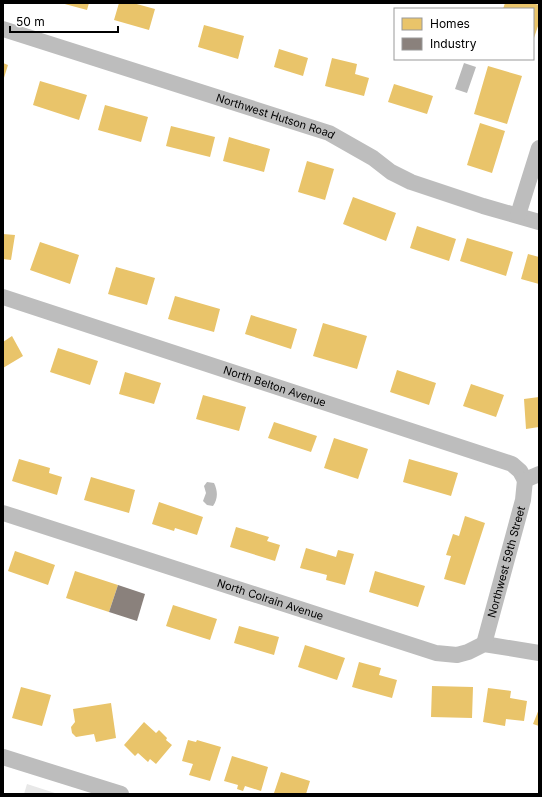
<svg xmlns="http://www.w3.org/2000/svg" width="542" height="797" font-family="Inter,sans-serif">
<rect width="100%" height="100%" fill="#fff"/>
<path fill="#e8e8e8" d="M 27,784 L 58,794 L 24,794 Z"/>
<path fill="#bababa" d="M 464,63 L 476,67 L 467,93 L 455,89 Z
M 207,482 L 214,483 C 218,491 218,499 213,506 L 207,505 L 203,501 L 206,493 L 204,486 Z"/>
<path fill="#e9c46a" d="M 61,3 L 89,3 L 87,10 Z
M 119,3 L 133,3 L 155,9 L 149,30 L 114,20 Z
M 505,3 L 532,3 L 539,5 L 539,23 L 533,41 L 533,9 L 503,9 Z
M 204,25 L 244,36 L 238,59 L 198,47 Z
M 279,49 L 308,58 L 303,76 L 274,67 Z
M 332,58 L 357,64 L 355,74 L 369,78 L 364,96 L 325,86 Z
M 3,63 L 8,65 L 3,81 Z
M 488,66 L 522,76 L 507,124 L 474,114 Z
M 40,81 L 87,95 L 79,120 L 33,105 Z
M 394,84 L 433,96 L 427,114 L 388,102 Z
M 105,105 L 148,117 L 141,142 L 98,130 Z
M 480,123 L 505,131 L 492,173 L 467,165 Z
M 171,126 L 215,137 L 210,157 L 166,146 Z
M 229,137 L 270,149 L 264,172 L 223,161 Z
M 307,161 L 334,169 L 325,200 L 298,192 Z
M 353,197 L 396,213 L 386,241 L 343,224 Z
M 417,226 L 456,239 L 449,261 L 410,248 Z
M 3,234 L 15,235 L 11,260 L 3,259 Z
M 467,238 L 513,252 L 506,276 L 460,261 Z
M 40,242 L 79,255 L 70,284 L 30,270 Z
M 528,254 L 539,257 L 539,284 L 521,279 Z
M 116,267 L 155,278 L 147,305 L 108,294 Z
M 175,296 L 220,309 L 214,332 L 168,319 Z
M 251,315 L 297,329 L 291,349 L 245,334 Z
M 323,323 L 367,336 L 357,369 L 313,356 Z
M 12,336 L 23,356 L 3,368 L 3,342 Z
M 58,348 L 98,361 L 90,385 L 50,372 Z
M 397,370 L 436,383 L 429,405 L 390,392 Z
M 125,372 L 161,383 L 154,404 L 119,394 Z
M 471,384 L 504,395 L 496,417 L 463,406 Z
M 203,395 L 246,407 L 239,431 L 196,419 Z
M 539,397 L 539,427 L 526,429 L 524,399 Z
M 274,422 L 317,436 L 311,452 L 268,438 Z
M 334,438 L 368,449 L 358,479 L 324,468 Z
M 19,459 L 50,468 L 49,473 L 62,477 L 57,495 L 12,481 Z
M 409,459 L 458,473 L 451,496 L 403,482 Z
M 91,477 L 135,490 L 129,513 L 84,500 Z
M 159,502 L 203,517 L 197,535 L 175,528 L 174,531 L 152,524 Z
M 465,516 L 485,523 L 465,585 L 444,579 L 451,556 L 446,555 L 453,534 L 459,536 Z
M 236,527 L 269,537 L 267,541 L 280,545 L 275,561 L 230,547 Z
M 306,548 L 336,557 L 338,550 L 354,554 L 345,585 L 326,580 L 327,575 L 300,568 Z
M 15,551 L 55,565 L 48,585 L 8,571 Z
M 75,571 L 118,585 L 109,612 L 66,598 Z
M 375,571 L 425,586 L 418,607 L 369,592 Z
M 173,605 L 217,619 L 210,640 L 166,626 Z
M 239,626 L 279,637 L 274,655 L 234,643 Z
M 305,645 L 345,658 L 337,680 L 298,667 Z
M 359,662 L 381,668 L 379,675 L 397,680 L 392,698 L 352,687 Z
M 432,686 L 473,687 L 472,718 L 431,717 Z
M 21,687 L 51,695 L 42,726 L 12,718 Z
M 488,688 L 511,691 L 510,698 L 527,701 L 524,721 L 506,719 L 505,726 L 483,722 Z
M 111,703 L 116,738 L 96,742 L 94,734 L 76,737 L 72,733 L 71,727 L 75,722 L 73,709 Z
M 539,709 L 539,726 L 533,724 Z
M 144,722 L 156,733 L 159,730 L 167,738 L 166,740 L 172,745 L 156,764 L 150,759 L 148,762 L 138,753 L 135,756 L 124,745 Z
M 188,740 L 196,742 L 197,740 L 221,747 L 210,781 L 189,775 L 193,764 L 182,761 Z
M 232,756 L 268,767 L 261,791 L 245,786 L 243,791 L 237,789 L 238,785 L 224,781 Z
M 281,772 L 310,781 L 306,794 L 274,793 Z"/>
<path fill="#8a817c" d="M 118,585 L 145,594 L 137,621 L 109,612 Z"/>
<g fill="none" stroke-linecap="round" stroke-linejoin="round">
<g stroke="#bdbdbd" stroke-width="16">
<path id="s1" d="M 3,29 L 329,133 L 373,158 L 391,172 L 411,182 L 483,206 L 539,222"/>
<path d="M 518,215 L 539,148"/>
<path id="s2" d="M 3,297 L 512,464 L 520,471 L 525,480"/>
<path d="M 525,480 L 539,474"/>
<path id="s3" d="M 3,513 L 436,653 L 457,655 L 468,652 L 484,644 L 539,653"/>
<path id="s4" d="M 484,644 L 523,500 L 525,480"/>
<path d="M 3,757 L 121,794"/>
</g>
</g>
<g text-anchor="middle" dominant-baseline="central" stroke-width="4" stroke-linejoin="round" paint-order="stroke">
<g font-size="11" fill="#000" stroke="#fff">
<text stroke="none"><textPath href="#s1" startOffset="286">Northwest Hutson Road</textPath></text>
<text stroke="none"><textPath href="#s2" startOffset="286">North Belton Avenue</textPath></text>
<text stroke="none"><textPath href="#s4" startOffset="85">Northwest 59th Street</textPath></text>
<text stroke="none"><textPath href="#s3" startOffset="281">North Colrain Avenue</textPath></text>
</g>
</g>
<rect width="542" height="797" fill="none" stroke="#000000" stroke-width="8"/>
<rect x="394" y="8" width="140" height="52" fill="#ffffff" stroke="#999999"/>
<rect x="402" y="18" width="20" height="12" fill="#e9c46a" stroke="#999999"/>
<text x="430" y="28" font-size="12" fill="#000000">Homes</text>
<rect x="402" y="38" width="20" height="12" fill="#8a817c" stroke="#999999"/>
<text x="430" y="48" font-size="12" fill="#000000">Industry</text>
<path d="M10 26v6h108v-6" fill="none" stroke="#000000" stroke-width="2"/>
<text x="16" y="26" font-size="12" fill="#000000" stroke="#ffffff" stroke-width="3" paint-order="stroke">50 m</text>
</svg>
